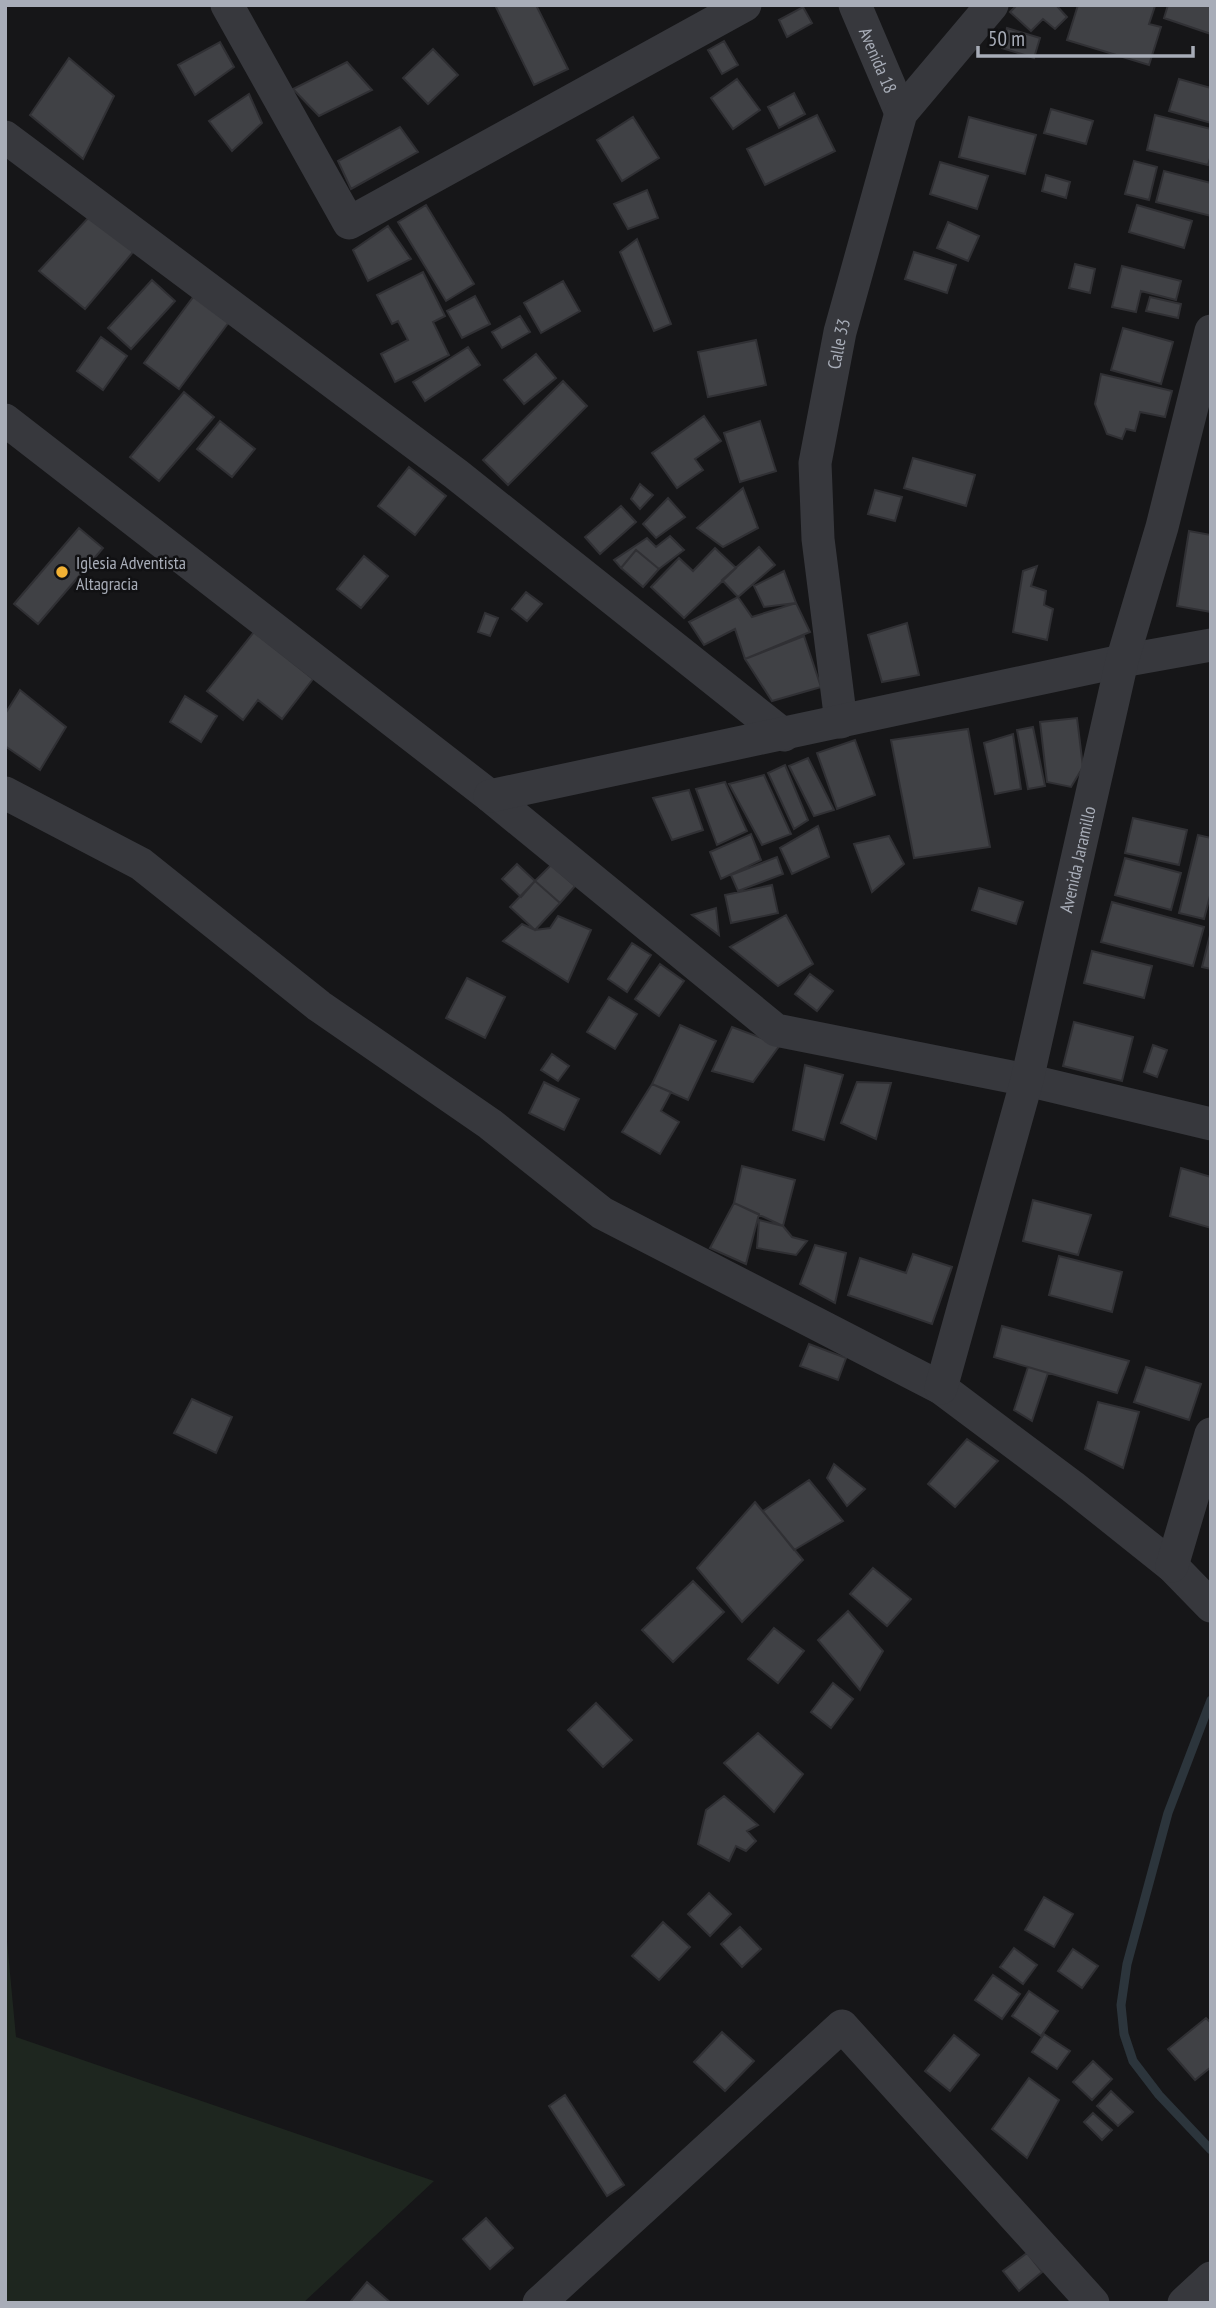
<svg xmlns="http://www.w3.org/2000/svg" width="1216" height="2308" font-family="'PT Sans Narrow',sans-serif">
<rect width="100%" height="100%" fill="#161618"/>
<path fill="#1e261f" d="M 5,1920 L 16,2037 L 434,2181 L 303,2303 L 5,2303 Z"/>
<g fill="none" stroke-linecap="round" stroke-linejoin="round">
<path stroke="#2c353c" stroke-width="9" d="M 1211,1700 L 1168,1813 L 1127,1964 L 1121,2005 L 1124,2034 L 1133,2061 L 1159,2095 L 1211,2150"/>
</g>
<path fill="#404145" stroke="#303034" stroke-width="2" d="M 495,5 L 536,5 L 568,69 L 534,85 Z
M 1017,5 L 1056,5 L 1067,17 L 1055,29 L 1043,19 L 1031,31 L 1010,12 Z
M 1078,5 L 1155,6 L 1149,24 L 1161,27 L 1149,65 L 1067,40 Z
M 1168,5 L 1211,5 L 1211,34 L 1164,18 Z
M 803,7 L 812,23 L 787,37 L 779,20 Z
M 1007,28 L 1040,38 L 1034,58 L 1002,48 Z
M 724,41 L 738,65 L 722,74 L 708,50 Z
M 220,42 L 234,67 L 195,95 L 178,65 Z
M 433,49 L 458,75 L 428,104 L 403,78 Z
M 69,58 L 114,96 L 83,159 L 30,115 Z
M 347,62 L 372,90 L 319,116 L 293,89 Z
M 737,79 L 760,110 L 733,129 L 711,98 Z
M 1179,79 L 1211,88 L 1211,123 L 1169,111 Z
M 794,93 L 805,114 L 779,128 L 768,107 Z
M 249,94 L 262,123 L 232,151 L 209,121 Z
M 1051,109 L 1093,121 L 1086,144 L 1044,133 Z
M 817,115 L 835,151 L 765,185 L 747,149 Z
M 1155,115 L 1211,129 L 1211,155 L 1208,165 L 1147,150 Z
M 633,117 L 659,158 L 622,181 L 597,140 Z
M 969,117 L 1036,135 L 1025,174 L 959,157 Z
M 400,127 L 418,152 L 351,189 L 338,161 Z
M 1134,161 L 1157,167 L 1149,200 L 1125,194 Z
M 940,162 L 988,176 L 977,209 L 930,194 Z
M 1164,171 L 1211,183 L 1211,216 L 1156,202 Z
M 1046,175 L 1070,182 L 1066,198 L 1042,191 Z
M 647,190 L 658,218 L 628,229 L 614,204 Z
M 426,205 L 474,284 L 446,301 L 398,222 Z
M 1137,205 L 1192,221 L 1184,248 L 1129,232 Z
M 89,217 L 134,251 L 85,309 L 39,271 Z
M 948,222 L 979,236 L 968,261 L 937,248 Z
M 388,226 L 411,259 L 368,281 L 353,250 Z
M 637,239 L 671,324 L 654,331 L 620,252 Z
M 914,252 L 956,265 L 947,293 L 905,279 Z
M 1075,264 L 1095,269 L 1090,293 L 1069,288 Z
M 1122,266 L 1181,281 L 1176,300 L 1141,291 L 1136,312 L 1112,307 Z
M 423,272 L 445,316 L 433,322 L 449,355 L 395,382 L 381,354 L 408,340 L 398,321 L 392,324 L 377,295 Z
M 152,280 L 175,301 L 131,349 L 108,328 Z
M 563,281 L 580,311 L 541,333 L 524,303 Z
M 194,296 L 229,322 L 179,389 L 144,363 Z
M 475,296 L 490,324 L 462,338 L 447,311 Z
M 1150,297 L 1181,304 L 1178,318 L 1146,311 Z
M 520,316 L 530,332 L 502,348 L 492,332 Z
M 1123,328 L 1173,342 L 1161,384 L 1111,370 Z
M 101,337 L 127,356 L 103,390 L 77,371 Z
M 756,340 L 766,385 L 708,397 L 698,352 Z
M 468,347 L 480,365 L 425,401 L 413,382 Z
M 536,354 L 556,378 L 524,404 L 504,380 Z
M 1101,374 L 1172,391 L 1165,417 L 1140,412 L 1135,431 L 1126,429 L 1122,439 L 1107,434 L 1095,404 Z
M 563,381 L 587,406 L 508,485 L 483,460 Z
M 184,392 L 214,417 L 159,481 L 130,457 Z
M 704,416 L 721,441 L 695,459 L 703,470 L 677,488 L 652,453 Z
M 220,421 L 255,449 L 232,477 L 197,449 Z
M 760,421 L 776,471 L 740,482 L 724,433 Z
M 913,458 L 975,475 L 966,506 L 904,488 Z
M 409,467 L 446,496 L 415,535 L 378,506 Z
M 640,484 L 653,495 L 640,509 L 631,499 Z
M 743,488 L 758,528 L 723,547 L 697,528 Z
M 875,490 L 902,497 L 895,521 L 868,514 Z
M 668,498 L 685,517 L 656,538 L 643,524 Z
M 621,506 L 636,522 L 600,554 L 585,537 Z
M 79,528 L 103,548 L 38,624 L 14,604 Z
M 1189,531 L 1211,535 L 1211,612 L 1177,606 Z
M 670,536 L 684,550 L 659,569 L 636,550 L 621,568 L 614,560 L 647,538 L 656,547 Z
M 759,547 L 775,565 L 738,597 L 722,580 Z
M 715,548 L 736,568 L 684,618 L 651,587 L 679,558 L 693,571 Z
M 636,550 L 659,569 L 643,587 L 621,568 Z
M 364,556 L 388,576 L 361,608 L 337,589 Z
M 1037,566 L 1031,586 L 1046,591 L 1044,605 L 1053,609 L 1047,640 L 1013,632 L 1023,571 Z
M 784,571 L 796,603 L 764,607 L 754,586 Z
M 526,592 L 542,604 L 527,621 L 512,609 Z
M 738,597 L 752,617 L 796,603 L 810,632 L 745,659 L 735,629 L 704,645 L 689,622 Z
M 485,613 L 498,618 L 490,636 L 478,632 Z
M 907,623 L 919,675 L 882,682 L 868,635 Z
M 254,632 L 313,679 L 282,719 L 258,700 L 243,720 L 207,691 Z
M 804,636 L 821,687 L 772,701 L 745,659 Z
M 20,690 L 66,727 L 40,770 L 5,746 L 5,714 Z
M 185,696 L 217,716 L 201,742 L 170,722 Z
M 1077,718 L 1083,767 L 1071,787 L 1047,782 L 1040,722 Z
M 1033,727 L 1045,786 L 1028,789 L 1017,730 Z
M 968,729 L 990,847 L 914,858 L 891,740 Z
M 1013,734 L 1021,789 L 995,794 L 984,743 Z
M 855,740 L 875,795 L 837,809 L 817,753 Z
M 808,758 L 834,810 L 814,816 L 789,766 Z
M 785,765 L 808,820 L 794,829 L 768,773 Z
M 764,775 L 791,834 L 762,845 L 729,784 Z
M 725,782 L 747,831 L 717,845 L 696,789 Z
M 689,790 L 703,830 L 672,840 L 653,798 Z
M 1133,818 L 1187,830 L 1179,865 L 1125,853 Z
M 818,826 L 829,857 L 792,874 L 780,848 Z
M 751,834 L 761,860 L 721,879 L 710,852 Z
M 1198,835 L 1211,838 L 1211,892 L 1204,919 L 1179,913 Z
M 889,836 L 904,864 L 872,892 L 854,844 Z
M 777,857 L 783,874 L 738,891 L 731,875 Z
M 1125,858 L 1181,873 L 1171,910 L 1115,895 Z
M 517,864 L 535,881 L 521,897 L 502,879 Z
M 551,865 L 575,886 L 560,903 L 535,881 Z
M 535,881 L 560,903 L 535,930 L 510,907 Z
M 772,885 L 778,913 L 731,923 L 725,895 Z
M 979,888 L 1023,902 L 1016,924 L 972,910 Z
M 1112,902 L 1204,927 L 1193,966 L 1101,942 Z
M 716,908 L 719,935 L 692,915 Z
M 786,915 L 813,964 L 778,986 L 730,947 Z
M 558,916 L 591,930 L 568,982 L 503,941 L 522,924 L 535,930 L 550,928 Z
M 1211,931 L 1211,969 L 1202,967 Z
M 632,943 L 651,955 L 627,992 L 608,979 Z
M 1092,951 L 1152,966 L 1144,998 L 1084,983 Z
M 660,964 L 684,981 L 659,1016 L 635,999 Z
M 810,974 L 833,991 L 817,1011 L 795,994 Z
M 467,978 L 505,997 L 485,1038 L 446,1018 Z
M 609,997 L 637,1014 L 615,1049 L 587,1032 Z
M 1074,1022 L 1133,1037 L 1122,1081 L 1063,1066 Z
M 680,1025 L 716,1041 L 688,1100 L 652,1084 Z
M 732,1027 L 780,1045 L 753,1082 L 712,1071 Z
M 1153,1045 L 1167,1050 L 1157,1077 L 1144,1072 Z
M 552,1054 L 569,1066 L 558,1081 L 541,1070 Z
M 805,1065 L 843,1075 L 824,1140 L 793,1130 Z
M 544,1082 L 579,1099 L 564,1130 L 529,1113 Z
M 857,1082 L 891,1083 L 876,1139 L 841,1123 Z
M 652,1084 L 671,1092 L 661,1111 L 679,1122 L 660,1154 L 622,1132 Z
M 742,1166 L 795,1180 L 783,1226 L 734,1203 Z
M 1181,1168 L 1211,1177 L 1211,1228 L 1170,1216 Z
M 1033,1200 L 1091,1215 L 1078,1255 L 1023,1241 Z
M 734,1203 L 759,1214 L 746,1264 L 710,1248 Z
M 759,1220 L 783,1226 L 792,1237 L 807,1241 L 796,1255 L 757,1248 Z
M 815,1245 L 846,1253 L 835,1303 L 800,1284 Z
M 913,1254 L 952,1267 L 932,1324 L 848,1295 L 860,1258 L 906,1273 Z
M 1059,1256 L 1122,1272 L 1112,1312 L 1049,1295 Z
M 1002,1326 L 1129,1361 L 1117,1393 L 994,1357 Z
M 809,1344 L 846,1358 L 838,1380 L 800,1366 Z
M 1028,1367 L 1048,1373 L 1032,1421 L 1014,1410 Z
M 1146,1367 L 1201,1384 L 1189,1420 L 1134,1402 Z
M 192,1399 L 232,1417 L 216,1453 L 174,1433 Z
M 1098,1402 L 1139,1412 L 1123,1468 L 1085,1449 Z
M 967,1439 L 998,1461 L 955,1507 L 928,1484 Z
M 834,1464 L 865,1489 L 847,1506 L 827,1478 Z
M 809,1480 L 843,1521 L 794,1550 L 763,1511 Z
M 755,1502 L 803,1560 L 742,1622 L 697,1568 Z
M 873,1568 L 911,1599 L 887,1626 L 850,1594 Z
M 693,1581 L 724,1612 L 673,1662 L 642,1630 Z
M 848,1611 L 883,1651 L 860,1690 L 818,1640 Z
M 774,1628 L 804,1651 L 778,1683 L 748,1659 Z
M 833,1683 L 853,1699 L 831,1728 L 811,1712 Z
M 596,1703 L 632,1740 L 603,1767 L 568,1730 Z
M 758,1733 L 803,1774 L 774,1812 L 724,1763 Z
M 724,1796 L 758,1825 L 747,1831 L 756,1841 L 746,1851 L 736,1846 L 729,1861 L 698,1844 L 706,1810 Z
M 709,1893 L 731,1914 L 710,1936 L 688,1914 Z
M 1044,1897 L 1073,1914 L 1054,1947 L 1025,1930 Z
M 663,1922 L 690,1947 L 659,1980 L 632,1956 Z
M 740,1927 L 761,1949 L 742,1967 L 721,1944 Z
M 1014,1948 L 1037,1965 L 1023,1984 L 1000,1967 Z
M 1073,1949 L 1098,1966 L 1082,1988 L 1058,1971 Z
M 993,1975 L 1020,1994 L 1002,2019 L 975,2000 Z
M 1029,1991 L 1058,2011 L 1041,2036 L 1012,2016 Z
M 1206,2018 L 1211,2023 L 1211,2067 L 1195,2080 L 1168,2049 Z
M 722,2032 L 754,2061 L 725,2091 L 694,2062 Z
M 1044,2034 L 1070,2051 L 1057,2069 L 1032,2052 Z
M 954,2035 L 979,2055 L 950,2091 L 925,2071 Z
M 1093,2061 L 1112,2079 L 1092,2100 L 1073,2082 Z
M 1029,2078 L 1059,2100 L 1027,2158 L 992,2129 Z
M 1111,2091 L 1133,2112 L 1118,2126 L 1097,2106 Z
M 565,2095 L 624,2185 L 607,2196 L 549,2106 Z
M 1093,2113 L 1112,2130 L 1102,2140 L 1084,2122 Z
M 486,2218 L 513,2248 L 490,2269 L 463,2239 Z
M 1027,2253 L 1042,2272 L 1019,2291 L 1003,2271 Z
M 367,2282 L 391,2303 L 354,2303 L 351,2301 Z"/>
<g fill="none" stroke-linecap="round" stroke-linejoin="round">
<g stroke="#37383d" stroke-width="33">
<path d="M 227,5 L 349,223 L 745,5"/>
<path id="s1" d="M 855,5 L 901,113"/>
<path d="M 5,137 L 456,474 L 784,735"/>
<path d="M 5,420 L 490,796 L 776,1030 L 1027,1080 L 1211,1124"/>
<path id="s2" d="M 841,722 L 818,539 L 815,463 L 840,332 L 901,113 L 992,5"/>
<path d="M 5,793 L 141,864 L 319,1006 L 490,1124 L 602,1213 L 941,1388 L 1073,1487 L 1172,1566 L 1211,1606"/>
<path d="M 490,796 L 1122,661 L 1211,645"/>
<path id="s3" d="M 941,1388 L 1027,1080 L 1122,661 L 1162,527 L 1211,331"/>
<path d="M 1172,1566 L 1211,1434"/>
<path d="M 539,2303 L 842,2026 L 1093,2303"/>
<path d="M 1184,2303 L 1211,2278"/>
</g>
</g>
<circle fill="#f2b134" stroke="#111113" stroke-width="2.5" cx="62" cy="572" r="7"/>
<g text-anchor="middle" dominant-baseline="central" stroke-width="5" stroke-linejoin="round" paint-order="stroke">
<g font-size="18" fill="#a8adb8" stroke="#111113">
<text stroke="none"><textPath href="#s1" startOffset="60">Avenida 18</textPath></text>
<text stroke="none"><textPath href="#s2" startOffset="382">Calle 33</textPath></text>
<text stroke="none"><textPath href="#s3" startOffset="546">Avenida Jaramillo</textPath></text>
</g>
<g font-size="18" fill="#a8adb8" stroke="#111113" text-anchor="start">
<text x="76" y="562">Iglesia Adventista<tspan x="76" dy="21">Altagracia</tspan></text>
</g>
</g>
<rect width="1216" height="2308" fill="none" stroke="#a8adb8" stroke-width="14"/>
<path d="M978 46v10h215v-10" fill="none" stroke="#a8adb8" stroke-width="3.5"/>
<text x="988" y="46" font-size="21" fill="#a8adb8" stroke="#111113" stroke-width="5" paint-order="stroke">50 m</text>
</svg>
